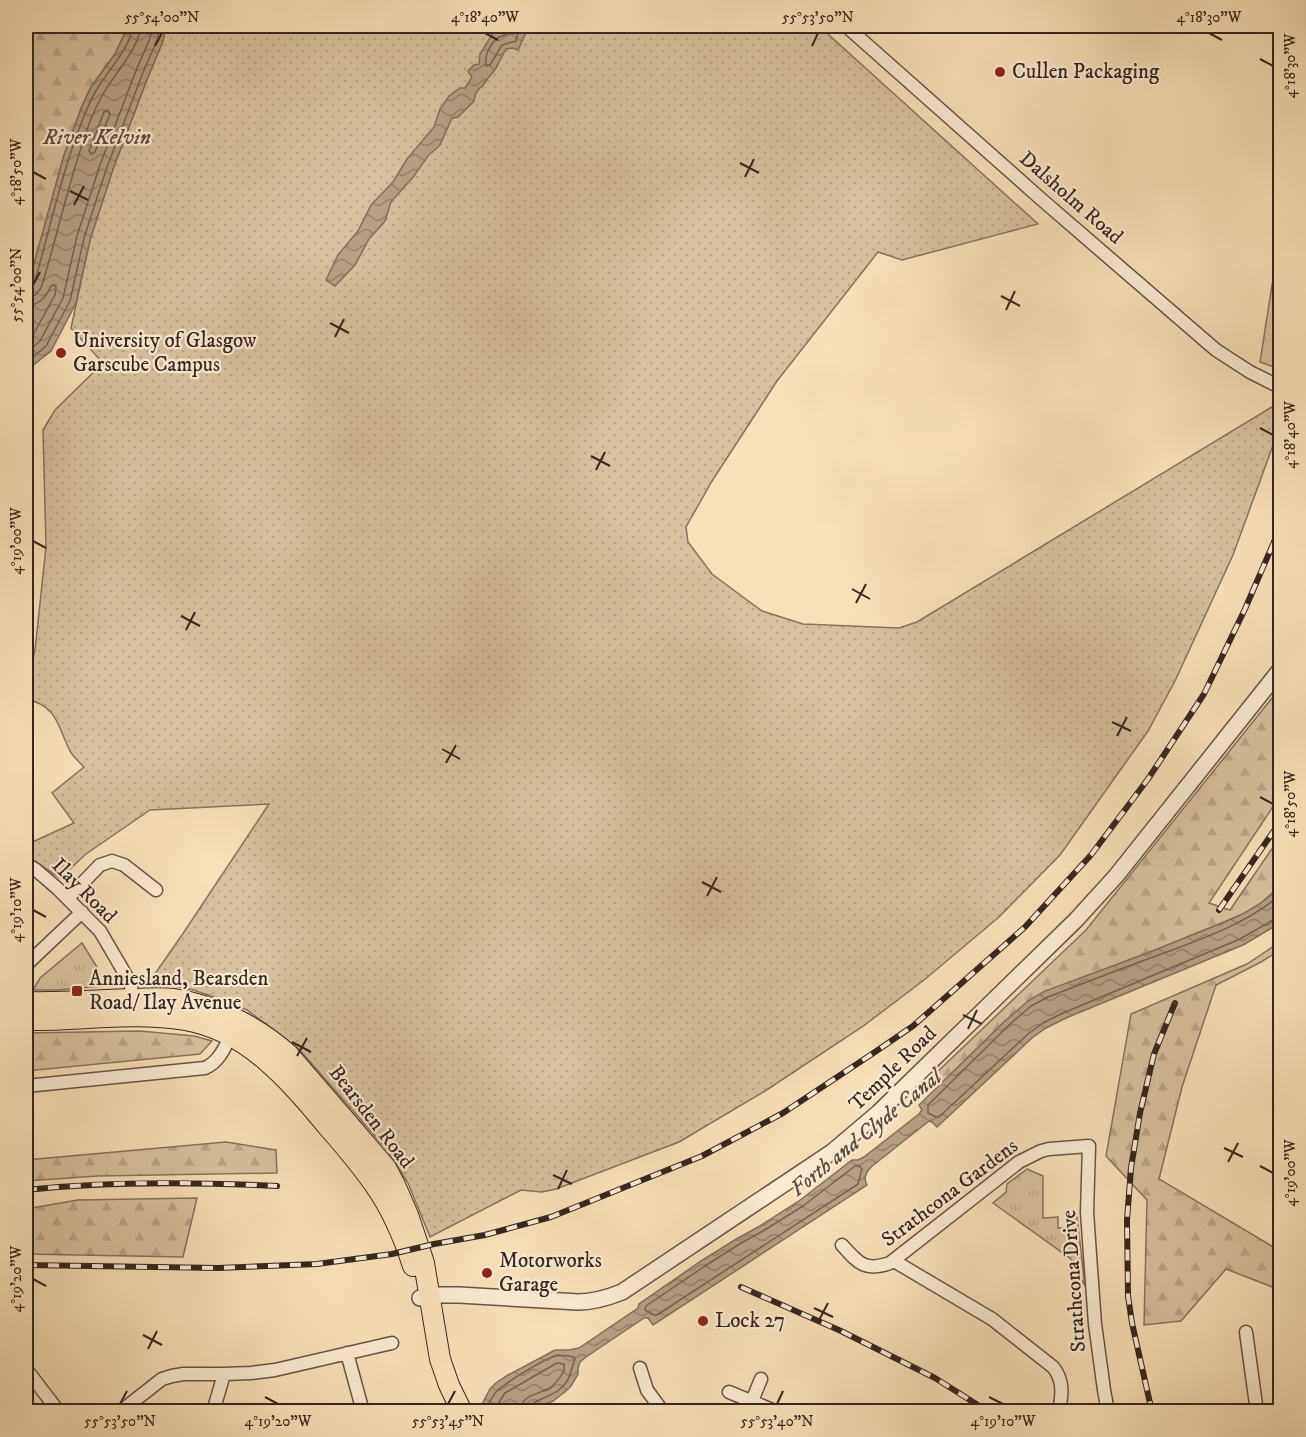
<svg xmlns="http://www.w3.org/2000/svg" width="1306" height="1437" font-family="'IM FELL DW Pica',serif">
<defs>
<pattern id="grass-tufts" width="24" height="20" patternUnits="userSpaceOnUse" patternTransform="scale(1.5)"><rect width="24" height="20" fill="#d9c09e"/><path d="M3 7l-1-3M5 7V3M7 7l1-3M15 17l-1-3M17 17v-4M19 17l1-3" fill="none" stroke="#bba588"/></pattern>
<pattern id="forest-firs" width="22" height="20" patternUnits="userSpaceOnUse" patternTransform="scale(1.5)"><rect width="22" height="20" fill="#d9c09e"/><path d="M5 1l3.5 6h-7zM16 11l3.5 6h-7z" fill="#bba588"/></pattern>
<pattern id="park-dots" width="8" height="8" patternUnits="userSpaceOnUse" patternTransform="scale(1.5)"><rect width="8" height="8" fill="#d9c09e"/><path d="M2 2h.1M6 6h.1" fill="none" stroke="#bba588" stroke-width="1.8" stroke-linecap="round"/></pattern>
<pattern id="water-waves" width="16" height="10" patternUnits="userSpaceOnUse" patternTransform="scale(1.5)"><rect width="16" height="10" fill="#b8a084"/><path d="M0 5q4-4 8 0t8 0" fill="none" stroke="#96826b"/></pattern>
</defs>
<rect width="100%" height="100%" fill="#fae0b9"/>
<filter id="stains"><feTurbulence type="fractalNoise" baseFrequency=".00333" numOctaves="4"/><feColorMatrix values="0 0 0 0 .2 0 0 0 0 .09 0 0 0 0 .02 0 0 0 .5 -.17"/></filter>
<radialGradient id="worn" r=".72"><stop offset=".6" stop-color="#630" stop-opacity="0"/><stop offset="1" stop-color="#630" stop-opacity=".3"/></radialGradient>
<path fill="url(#grass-tufts)" stroke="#88725e" stroke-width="1.5" d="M 82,943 L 97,967 L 102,986 L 58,990 L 33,990 L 40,978 Z
M 1027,1169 L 1043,1176 L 1043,1218 L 1058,1217 L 1058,1228 L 1067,1228 L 1067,1217 L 1077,1217 L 1085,1286 L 1071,1259 L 993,1203 L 1006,1192 L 1007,1184 Z"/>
<path fill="url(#forest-firs)" stroke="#88725e" stroke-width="1.5" d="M 26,26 L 128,26 L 115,54 L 91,87 L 82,106 L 64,155 L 26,293 Z
M 1280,234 L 1280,369 L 1260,362 Z
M 1280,688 L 1280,796 L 1209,903 L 1230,910 L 1280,837 L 1280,886 L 1258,906 L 1241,915 L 1175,942 L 1005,1021 L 941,1084 L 933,1076 L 1086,930 Z
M 1280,942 L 1280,950 L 1261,962 L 1216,985 L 1182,1087 L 1159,1179 L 1280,1251 L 1280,1290 L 1226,1269 L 1181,1321 L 1144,1325 L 1147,1200 L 1106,1156 L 1131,1014 L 1247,964 Z
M 140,1031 L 194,1036 L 212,1041 L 200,1054 L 26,1071 L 26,1033 Z
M 226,1142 L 276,1150 L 277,1173 L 98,1176 L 26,1181 L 26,1160 Z
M 197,1198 L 183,1257 L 26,1254 L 26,1209 L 78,1200 Z"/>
<path fill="url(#park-dots)" stroke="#88725e" stroke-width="1.5" d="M 166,26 L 819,26 L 1038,224 L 902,260 L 878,252 L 777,381 L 712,481 L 686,527 L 688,542 L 712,574 L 762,611 L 803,624 L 899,628 L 917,622 L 1280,402 L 1280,426 L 1233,555 L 1175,681 L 1148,731 L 1060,855 L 999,917 L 924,980 L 862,1027 L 765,1091 L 679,1142 L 556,1189 L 542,1192 L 521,1190 L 430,1237 L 408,1183 L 388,1151 L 299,1049 L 247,1010 L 221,999 L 193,990 L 150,981 L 182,935 L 269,804 L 150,810 L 86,854 L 60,878 L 26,855 L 26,845 L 74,823 L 52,793 L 84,767 C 79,762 72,756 69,749 C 57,724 57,706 26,699 L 26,688 L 35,650 L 46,547 L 43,430 L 55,410 L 103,363 L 71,328 L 90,240 L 113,169 L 148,77 L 163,41 Z"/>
<path fill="url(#water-waves)" stroke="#846f5b" stroke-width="1.5" d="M 128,26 L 166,26 L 163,41 L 148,77 L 113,169 L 90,240 L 76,303 L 51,351 L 26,371 L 26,293 L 64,155 L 82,106 L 91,87 L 115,54 Z
M 511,26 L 530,26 C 525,33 522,42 518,50 L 513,48 L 506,49 L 496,68 L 483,85 L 476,92 L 474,101 L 458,117 L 452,118 L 440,145 L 428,156 L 414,176 L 391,202 L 385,221 L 369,239 L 355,265 L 335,286 L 326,280 L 338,255 L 358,231 L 371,205 L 393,182 L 407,159 L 434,127 L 440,109 L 449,96 L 460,88 L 465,88 L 472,77 L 468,71 L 474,65 L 479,64 L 480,54 L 493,33 L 507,29 Z
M 1280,886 L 1280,923 L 1243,945 L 1066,1018 L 1046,1028 L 1032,1038 L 937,1127 L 932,1122 L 929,1121 L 871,1167 C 866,1172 863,1178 867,1185 L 653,1325 L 648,1318 L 644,1318 L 586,1357 L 580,1362 L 578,1368 L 578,1374 L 571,1386 L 566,1391 L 553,1401 L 527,1411 L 469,1412 L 482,1404 L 490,1389 L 496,1383 L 508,1375 L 555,1350 L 569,1350 L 579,1348 L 638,1308 L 639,1304 L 701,1261 L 738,1238 L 760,1226 L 799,1201 L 852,1160 L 858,1160 L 864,1157 L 919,1114 L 922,1110 L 919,1105 L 1005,1021 L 1028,1001 L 1045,991 C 1094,973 1144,955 1192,935 C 1224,922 1257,912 1280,886 Z"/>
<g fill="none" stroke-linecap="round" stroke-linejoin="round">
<path stroke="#786250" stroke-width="1.5" d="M 514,31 L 517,31 L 518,33 L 516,41 L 502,45 L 490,65 L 486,66 C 484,57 489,46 496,39 C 501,35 509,35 514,31 Z
M 108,110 L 110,114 L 95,152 L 91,154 L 89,151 L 104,112 Z
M 26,289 L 31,288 L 34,284 C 51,226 63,165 87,109 C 90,102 93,95 97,89 C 108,71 131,46 133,26
M 26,297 L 35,295 L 41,288 C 56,241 66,192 82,145 C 87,128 94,110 103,94 C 114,75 139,48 141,26
M 26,306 C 39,305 46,298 51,286 L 54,285 L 56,286 L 55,295 L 33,335 L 26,342
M 26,353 L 40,341 L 63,298 L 77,236 L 100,165 L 135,73 L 150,38 L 153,26
M 26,363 L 46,346 L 70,301 L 84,238 L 107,167 L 142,75 L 157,40 L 160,26
M 1280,895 C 1245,925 1199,940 1156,956 C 1120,969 1084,983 1048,997 L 1031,1006 L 1009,1025 L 928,1105 L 928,1113 L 936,1117 L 939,1117 L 1028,1034 L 1043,1023 L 1063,1013 L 1240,939 L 1275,919 L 1280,918
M 859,1166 L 862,1169 L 858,1184 L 657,1315 L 654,1315 L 645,1310 L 646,1306 L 705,1266 L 741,1243 L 763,1231 L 803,1206 L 851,1169 L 855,1166 Z
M 481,1412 C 490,1406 491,1396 498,1390 C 507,1382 544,1359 555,1356 C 561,1355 569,1356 574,1357 L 575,1359 C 569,1373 572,1379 559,1390 C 553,1395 531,1402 528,1407 C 528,1408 528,1410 528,1412
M 493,1412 L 505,1393 L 536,1375 L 557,1363 L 564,1364 L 564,1371 C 560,1378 555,1385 548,1389 C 536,1395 521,1395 520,1412"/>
<g stroke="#685444" stroke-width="15">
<path id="minor" d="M 846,26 L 1041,199 L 1216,350 L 1250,372 L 1280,387
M 26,864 L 36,870 L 57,888 L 100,931 L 131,984 L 132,1004
M 68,898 L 100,865 L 112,861 L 124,865 L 156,890
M 26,965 L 82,912
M 26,1086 L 205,1068 C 219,1062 225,1047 231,1035
M 842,1245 C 858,1263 865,1272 890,1263 L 1019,1162 L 1041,1151 L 1049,1149 L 1089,1146 L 1087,1212 L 1090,1255 L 1095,1324 L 1104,1390 L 1108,1412
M 894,1261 L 992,1319 L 1053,1367 C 1064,1380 1062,1395 1059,1412
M 1246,1332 L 1257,1412
M 347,1353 L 362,1408 L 362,1412
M 640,1368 L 647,1390 L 663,1412
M 26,1369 L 59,1412
M 729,1392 L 777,1412
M 752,1401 L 761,1379
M 120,1412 L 162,1379 L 172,1376 L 183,1374 L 224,1374 L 251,1373 L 275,1370 L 392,1343
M 213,1412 L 224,1374"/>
</g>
<g stroke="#685444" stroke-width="18">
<path id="tertiary" d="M 420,1298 L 440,1295 L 459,1295 L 578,1302 C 594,1302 607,1298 622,1292 L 832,1152 L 878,1113 L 1076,920 L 1116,876 L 1280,670"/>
</g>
<g stroke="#37251d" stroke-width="22">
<path id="primary" d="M 26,1002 C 61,1003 96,1000 131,999 C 145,999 159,997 173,999 C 215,1005 256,1026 288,1054 L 369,1148 L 386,1168 L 395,1185 L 408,1215 L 424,1263 L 440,1359 L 449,1385 L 462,1412
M 26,1020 C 78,1021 133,1011 185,1020 C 248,1031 289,1080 328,1127 C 344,1145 360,1164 374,1184 C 391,1208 404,1238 413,1266"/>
</g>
<use href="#minor" stroke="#fcebd2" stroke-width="12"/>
<use href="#tertiary" stroke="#fcebd2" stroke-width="15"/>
<use href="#primary" stroke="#fae0b9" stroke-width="20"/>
<g stroke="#37251d" stroke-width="6">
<path id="rail" d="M 1219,910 L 1280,822
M 26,1190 C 109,1181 194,1182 277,1186
M 26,1265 L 218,1268 L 317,1264 L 392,1254 L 434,1244 L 485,1235 L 551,1217 L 702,1156 L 783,1113 L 872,1054 L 913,1026 L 1025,927 L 1091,855 L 1148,779 L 1204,694 L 1245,609 L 1280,528
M 741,1287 L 841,1331 L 935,1378 L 989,1412
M 1152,1412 L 1132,1323 L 1128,1296 L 1127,1220 L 1131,1168 L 1140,1113 L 1154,1054 L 1175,1003"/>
</g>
<use href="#rail" stroke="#fcebd2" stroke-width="4" stroke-dasharray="11" stroke-linecap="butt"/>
</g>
<path fill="none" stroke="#37251d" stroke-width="2" d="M 485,33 L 498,40M 1209,33 L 1222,40M 155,46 L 162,33M 812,46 L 818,33M 1260,59 L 1273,66M 740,163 L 759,173M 33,172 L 46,179M 745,177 L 754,159M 70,191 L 88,200M 74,205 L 84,186M 33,285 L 40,272M 1001,296 L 1020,306M 1006,310 L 1015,291M 330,323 L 349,333M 335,337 L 344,319M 1260,428 L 1273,435M 591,456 L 610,466M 596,470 L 605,452M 33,541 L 46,548M 852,589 L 870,599M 856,603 L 866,584M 181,616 L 200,626M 186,630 L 195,612M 1112,722 L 1131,731M 1117,736 L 1127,717M 442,749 L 460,759M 446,763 L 456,745M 1260,797 L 1273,804M 702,882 L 721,892M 707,896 L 717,877M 33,910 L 46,917M 963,1015 L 982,1024M 968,1029 L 977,1010M 292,1042 L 311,1052M 297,1056 L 307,1038M 1224,1148 L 1243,1157M 1228,1162 L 1238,1143M 1260,1166 L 1273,1173M 553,1175 L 572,1184M 558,1189 L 567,1170M 33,1279 L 46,1286M 814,1308 L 833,1317M 818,1322 L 828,1303M 143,1335 L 162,1345M 148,1349 L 157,1331M 265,1397 L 278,1404M 989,1397 L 1003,1404M 120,1404 L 127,1391M 448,1404 L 455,1391M 777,1404 L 783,1391"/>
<g fill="#8f2418" stroke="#fcebd2" stroke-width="2">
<circle cx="1000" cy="72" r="6"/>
<circle cx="61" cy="353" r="6"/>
<rect x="71" y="985" width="12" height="12" rx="3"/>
<circle cx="487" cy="1273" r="6"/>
<circle cx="703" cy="1321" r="6"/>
</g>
<g text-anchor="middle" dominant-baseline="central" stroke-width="4.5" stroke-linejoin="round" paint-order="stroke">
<g font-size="21" fill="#37251d" stroke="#fcebd2" text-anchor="start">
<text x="1012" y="72">Cullen Packaging</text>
<text x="73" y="341">University of Glasgow<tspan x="73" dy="24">Garscube Campus</tspan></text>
<text x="89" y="979">Anniesland, Bearsden<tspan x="89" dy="24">Road/ Ilay Avenue</tspan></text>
<text x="499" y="1261">Motorworks<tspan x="499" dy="24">Garage</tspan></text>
<text x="715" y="1321">Lock 27</text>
</g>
<g font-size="21" fill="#37251d" stroke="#fcebd2">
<text transform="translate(1071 198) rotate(41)">Dalsholm Road</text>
<text transform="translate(84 891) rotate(45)">Ilay Road</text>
<text transform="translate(893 1069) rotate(-44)">Temple Road</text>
<text transform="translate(371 1117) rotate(52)">Bearsden Road</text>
<text transform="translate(950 1193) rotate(-37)">Strathcona Gardens</text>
<text transform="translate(1074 1281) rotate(-94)">Strathcona Drive</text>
</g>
<g font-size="22" font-style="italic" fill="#5e4a3c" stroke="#fcebd2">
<text x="97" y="137">River Kelvin</text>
<text transform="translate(866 1133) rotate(-39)">Forth and Clyde Canal</text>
</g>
</g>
<rect width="1306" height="1437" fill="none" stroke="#fae0b9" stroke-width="66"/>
<rect x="33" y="33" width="1240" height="1371" fill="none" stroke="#37251d" stroke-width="2"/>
<g font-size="15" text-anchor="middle" fill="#37251d">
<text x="162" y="22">55°54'00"N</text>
<text x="485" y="22">4°18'40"W</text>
<text x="818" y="22">55°53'50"N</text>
<text x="1209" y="22">4°18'30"W</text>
<text transform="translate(1290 66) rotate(-90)" y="5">4°18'30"W</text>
<text transform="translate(16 172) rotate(-90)" y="5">4°18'50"W</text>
<text transform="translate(16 285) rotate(-90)" y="5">55°54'00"N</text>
<text transform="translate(1290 435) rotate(-90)" y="5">4°18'40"W</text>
<text transform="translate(16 541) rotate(-90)" y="5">4°19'00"W</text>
<text transform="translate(1290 804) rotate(-90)" y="5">4°18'50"W</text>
<text transform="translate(16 910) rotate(-90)" y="5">4°19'10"W</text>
<text transform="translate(1290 1173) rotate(-90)" y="5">4°19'00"W</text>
<text transform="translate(16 1279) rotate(-90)" y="5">4°19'20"W</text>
<text x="120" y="1426">55°53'50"N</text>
<text x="278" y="1426">4°19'20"W</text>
<text x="448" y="1426">55°53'45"N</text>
<text x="777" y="1426">55°53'40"N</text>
<text x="1003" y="1426">4°19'10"W</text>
</g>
<rect width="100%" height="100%" filter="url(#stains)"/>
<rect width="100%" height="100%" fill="url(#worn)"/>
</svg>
